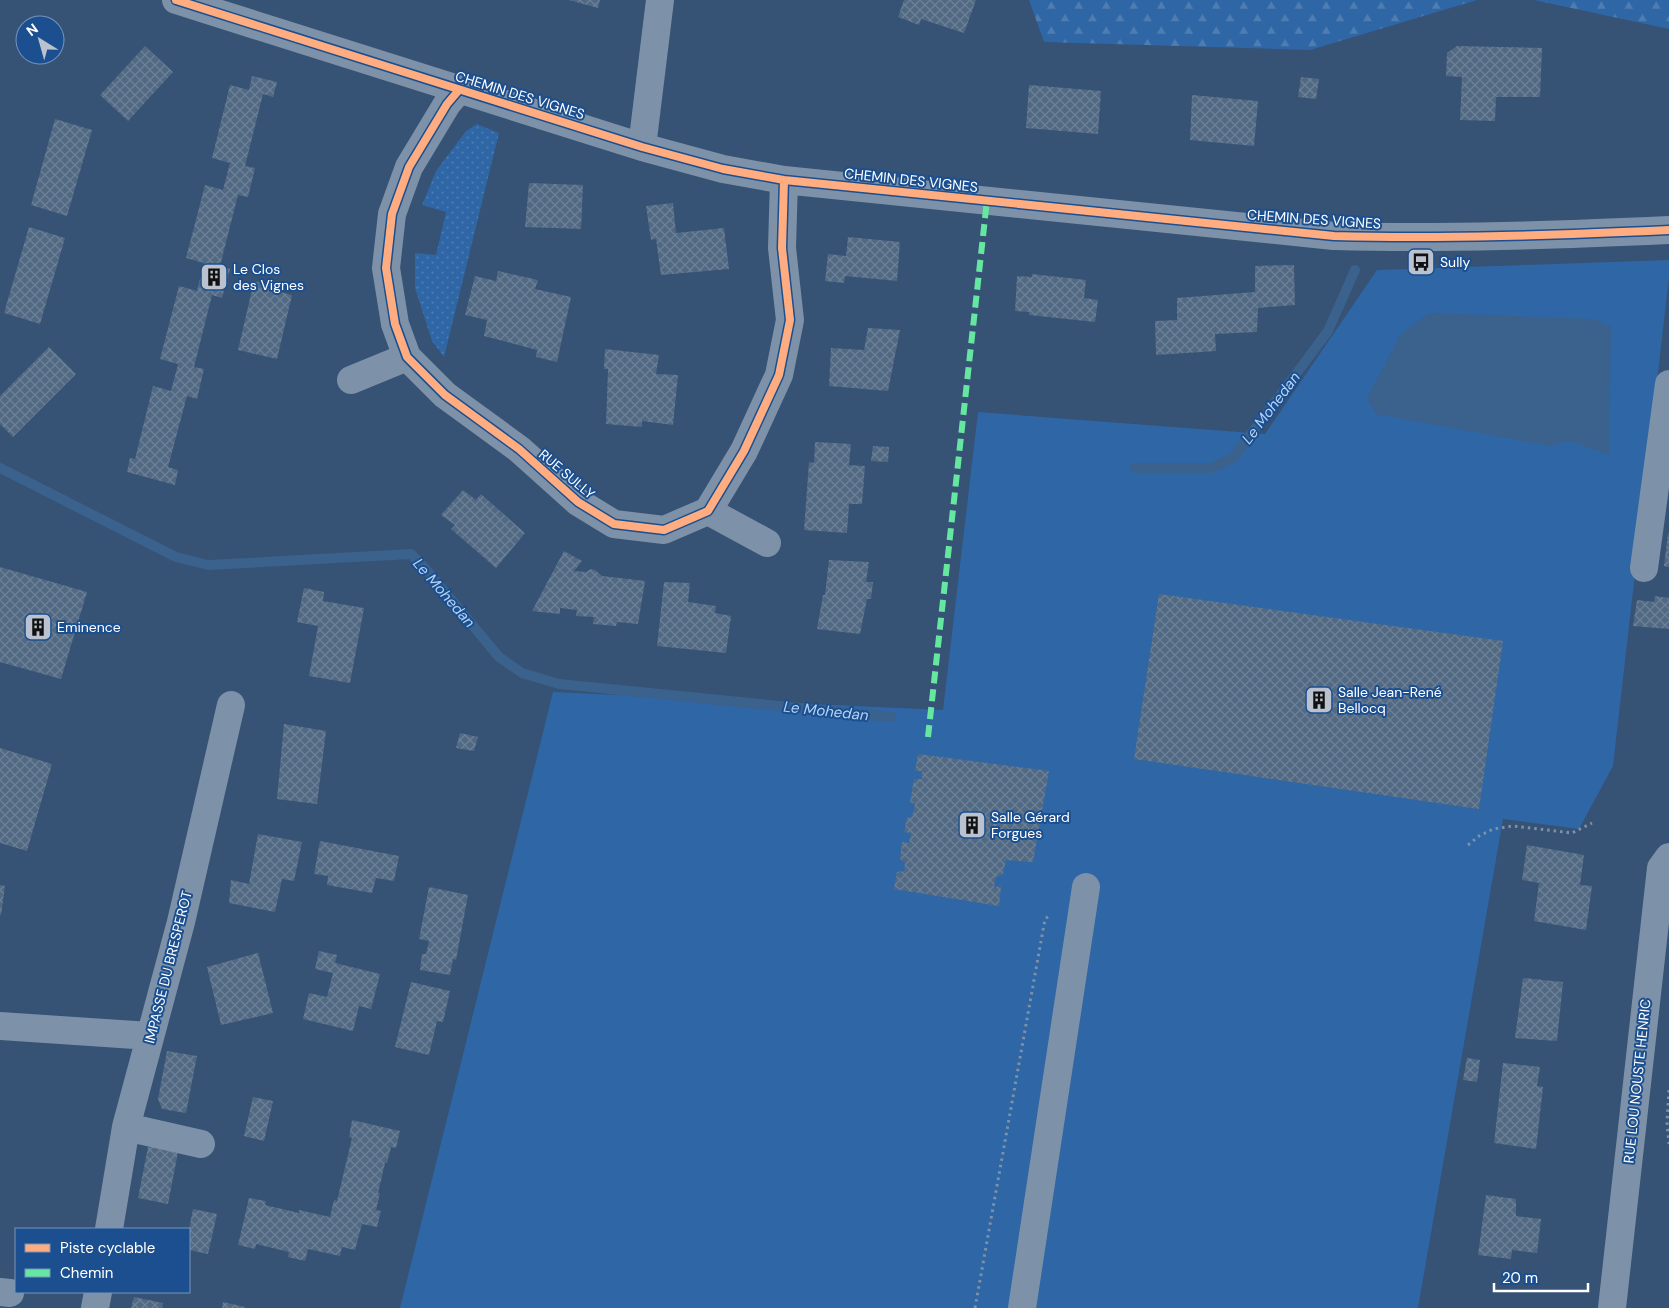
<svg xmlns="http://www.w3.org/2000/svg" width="1669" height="1308" font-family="'DM Sans',sans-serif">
<defs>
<pattern id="grass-dots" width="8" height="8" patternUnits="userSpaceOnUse" patternTransform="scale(1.25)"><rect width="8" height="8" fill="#2f66a5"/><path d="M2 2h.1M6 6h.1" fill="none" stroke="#4e7db2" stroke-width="1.8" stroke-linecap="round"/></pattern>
<pattern id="forest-firs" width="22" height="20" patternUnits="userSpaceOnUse" patternTransform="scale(1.25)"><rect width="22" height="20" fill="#2f66a5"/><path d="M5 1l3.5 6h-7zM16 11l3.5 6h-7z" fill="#4e7db2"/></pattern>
<pattern id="building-cross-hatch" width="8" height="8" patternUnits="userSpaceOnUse" patternTransform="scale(1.25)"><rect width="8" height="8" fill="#526984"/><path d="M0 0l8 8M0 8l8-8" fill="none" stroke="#6c8096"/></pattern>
</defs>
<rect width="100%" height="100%" fill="#365274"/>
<path fill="url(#grass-dots)" d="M 477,124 L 499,133 L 444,357 L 432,341 L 415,288 L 415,253 L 436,255 L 446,212 L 422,205 L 436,171 L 466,131 Z"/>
<path fill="url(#forest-firs)" d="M 1029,0 L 1477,0 L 1310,50 L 1044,42 Z
M 1534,0 L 1669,0 L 1669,29 Z"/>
<path fill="#2f66a5" d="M 1669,260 L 1669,277 L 1613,766 L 1579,829 L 1503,819 L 1418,1308 L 400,1308 L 553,692 L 943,710 L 978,412 L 1265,434 L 1377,270 Z"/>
<path fill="#3b618d" d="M 1429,313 L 1595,319 L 1611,327 L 1609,455 L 1570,441 L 1550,446 L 1376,414 L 1367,398 L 1401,334 Z"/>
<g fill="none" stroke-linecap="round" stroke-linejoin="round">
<path stroke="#3b618d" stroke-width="10" d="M 0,468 L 176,557 L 208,565 L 411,554 L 424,567 L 499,657 L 522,673 L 559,684 L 891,717
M 1135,468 L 1212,468 L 1234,457 L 1328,331 L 1355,270"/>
</g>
<path fill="url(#building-cross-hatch)" d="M 569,0 L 600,0 L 598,8 Z
M 904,0 L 976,0 L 964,33 L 921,19 L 919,25 L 898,17 Z
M 145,46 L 173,72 L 128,121 L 100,95 Z
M 1457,46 L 1542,48 L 1540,97 L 1496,97 L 1495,121 L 1460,120 L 1462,77 L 1446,76 L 1447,53 Z
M 252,76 L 277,82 L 273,97 L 263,94 L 245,166 L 255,168 L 248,197 L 238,195 L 220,266 L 230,269 L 222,298 L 212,295 L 194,367 L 204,369 L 197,399 L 187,396 L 168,467 L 178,470 L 175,485 L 127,472 L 130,458 L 135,459 L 153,386 L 171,391 L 178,364 L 160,359 L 179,286 L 197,291 L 204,263 L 186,258 L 205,185 L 223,190 L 230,163 L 212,158 L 230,85 L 249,90 Z
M 1301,77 L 1319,79 L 1316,99 L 1298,97 Z
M 1029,85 L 1101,91 L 1098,134 L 1026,128 Z
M 1192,95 L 1258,101 L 1254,146 L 1190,140 Z
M 55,119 L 92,130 L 67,216 L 31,205 Z
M 529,183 L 583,185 L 581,229 L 525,227 Z
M 673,203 L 676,233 L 724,228 L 729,269 L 661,275 L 656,239 L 651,240 L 646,206 Z
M 29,227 L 65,238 L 40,324 L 4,313 Z
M 848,237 L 900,242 L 897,281 L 845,276 L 844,283 L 825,281 L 828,254 L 846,256 Z
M 1294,265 L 1295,305 L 1258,308 L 1257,332 L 1215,334 L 1216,351 L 1156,355 L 1155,321 L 1177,320 L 1177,298 L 1255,292 L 1255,266 Z
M 498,271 L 538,280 L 535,289 L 571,297 L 557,362 L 536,357 L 537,350 L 484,336 L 487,320 L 465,315 L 475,276 L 496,281 Z
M 1032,274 L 1086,280 L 1084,298 L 1098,300 L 1095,322 L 1029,315 L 1029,312 L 1015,311 L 1017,276 L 1032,277 Z
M 254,281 L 271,285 L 269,289 L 292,295 L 277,359 L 238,350 Z
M 868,328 L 900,330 L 888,391 L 829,386 L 831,348 L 864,350 Z
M 49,347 L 76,374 L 13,437 L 0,424 L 0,396 Z
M 605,349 L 659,355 L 656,374 L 678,375 L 673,425 L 642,421 L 642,427 L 606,424 L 608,369 L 604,369 Z
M 815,442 L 851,444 L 849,465 L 865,466 L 862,504 L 849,504 L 847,533 L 804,530 L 809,462 L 814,463 Z
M 873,446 L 889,447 L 888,462 L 871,461 Z
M 463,490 L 476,500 L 481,494 L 525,533 L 496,568 L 451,529 L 455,525 L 441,515 Z
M 1668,533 L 1669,533 L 1669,567 L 1664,566 Z
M 564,551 L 582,561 L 574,571 L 586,572 L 591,569 L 595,570 L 602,576 L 645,581 L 638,624 L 617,622 L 616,626 L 593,624 L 594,617 L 576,616 L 577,610 L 560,608 L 560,614 L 532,611 Z
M 829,560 L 869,562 L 866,582 L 873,582 L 871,599 L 867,599 L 860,634 L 817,629 L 823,595 L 825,595 Z
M 0,567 L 87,592 L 61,679 L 0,662 Z
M 664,582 L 690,583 L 688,602 L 716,606 L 715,613 L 731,616 L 726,653 L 657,646 Z
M 304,588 L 324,592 L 323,601 L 364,608 L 350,683 L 309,676 L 318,626 L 297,622 Z
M 1159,594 L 1503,641 L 1479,809 L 1134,759 Z
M 1655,596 L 1669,598 L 1669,629 L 1633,626 L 1637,600 L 1654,602 Z
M 284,724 L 326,731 L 317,804 L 277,799 Z
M 460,733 L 478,737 L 474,751 L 456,748 Z
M 0,748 L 52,764 L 27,851 L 0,843 Z
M 918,754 L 1049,771 L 1033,862 L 1006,860 L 1003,874 L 996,877 L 994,887 L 1001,886 L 999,906 L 894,889 L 897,872 L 904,871 L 905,863 L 900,859 L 902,842 L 909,843 L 911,833 L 904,832 L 907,818 L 912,817 L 915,804 L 910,802 L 914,779 L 922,779 L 922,771 L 915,771 Z
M 258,834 L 302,842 L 294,881 L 282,879 L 275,912 L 229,903 L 231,880 L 249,884 Z
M 320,841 L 399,856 L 394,881 L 376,878 L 372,893 L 327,885 L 328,876 L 314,874 Z
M 1527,845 L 1584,855 L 1580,885 L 1592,886 L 1586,930 L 1534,921 L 1539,883 L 1522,880 Z
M 0,885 L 5,886 L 1,915 L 0,915 Z
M 429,887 L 468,895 L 456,960 L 453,959 L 450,975 L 420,970 L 422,954 L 426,954 L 429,941 L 419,939 Z
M 319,951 L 337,955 L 335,963 L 380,974 L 371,1009 L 359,1006 L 353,1031 L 303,1019 L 309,993 L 327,997 L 333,973 L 315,969 Z
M 258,953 L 273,1013 L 221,1025 L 207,967 Z
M 1523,978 L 1563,982 L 1557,1041 L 1515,1038 Z
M 411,982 L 450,991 L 443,1022 L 437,1021 L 429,1055 L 395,1047 Z
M 167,1051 L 197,1056 L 186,1113 L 162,1109 L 158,1099 Z
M 1467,1058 L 1480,1060 L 1477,1082 L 1463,1080 Z
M 1503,1063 L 1540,1067 L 1537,1086 L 1543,1087 L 1536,1149 L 1494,1143 Z
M 253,1097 L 273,1101 L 264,1141 L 244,1136 Z
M 352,1120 L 400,1131 L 396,1148 L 391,1147 L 387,1163 L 385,1163 L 378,1193 L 380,1193 L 376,1210 L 381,1211 L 377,1227 L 362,1224 L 355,1250 L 342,1247 L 340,1256 L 308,1249 L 305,1261 L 288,1257 L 289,1252 L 256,1244 L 255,1249 L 238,1245 L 249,1198 L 266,1201 L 265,1205 L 299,1213 L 299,1210 L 330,1217 L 334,1200 L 337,1201 L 352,1138 L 349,1137 Z
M 155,1143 L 179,1147 L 168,1204 L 138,1198 L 148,1147 Z
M 1486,1195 L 1516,1199 L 1516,1216 L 1541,1219 L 1537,1253 L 1512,1250 L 1511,1259 L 1478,1255 Z
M 193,1209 L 217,1214 L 208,1254 L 189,1250 L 189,1229 Z
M 134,1297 L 163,1303 L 162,1308 L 131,1308 Z
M 223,1302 L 245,1307 L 245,1308 L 222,1308 Z"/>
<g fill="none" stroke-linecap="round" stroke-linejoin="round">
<path stroke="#7d92a8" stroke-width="3" stroke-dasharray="2.5 4" stroke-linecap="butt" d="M 1468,845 L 1479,836 L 1493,829 L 1513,826 L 1572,833 L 1592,823
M 1669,1090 L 1667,1122 L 1669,1144
M 975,1308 L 1045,919 L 1050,915"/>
<path stroke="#7d92a8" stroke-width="28" d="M 176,0 L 642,147 L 723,169 L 784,180 L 1334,236 C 1446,239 1557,235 1669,230
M 459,90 L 447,104 L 409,167 L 392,214 L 386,268 L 395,324 L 407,357 L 445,395 L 519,449 L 578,502 L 614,524 L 664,530 L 708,511 L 744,451 L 779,375 L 790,320 L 782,248 L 784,180
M 642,147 L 660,0
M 351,380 L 407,357
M 708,511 L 767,543
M 1644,568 L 1669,384
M 0,1026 L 150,1036
M 126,1127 L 201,1144
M 109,1229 L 126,1127 L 181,922 L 231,705
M 0,1292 L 10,1293
M 95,1308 L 98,1292
M 1022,1308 L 1086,887
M 1612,1308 L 1661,868 L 1669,857"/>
<path stroke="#66e7a1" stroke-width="6" stroke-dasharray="12 6" stroke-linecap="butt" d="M 928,737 L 987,200"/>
<g stroke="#1b4f8f" stroke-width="11">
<path id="cycleway" d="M 176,0 L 642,147 L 723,169 L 784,180 L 1334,236 C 1446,239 1557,235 1669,230
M 459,90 L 447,104 L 409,167 L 392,214 L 386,268 L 395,324 L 407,357 L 445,395 L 519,449 L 578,502 L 614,524 L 664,530 L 708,511 L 744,451 L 779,375 L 790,320 L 782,248 L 784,180"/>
</g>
<use href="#cycleway" stroke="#ffac80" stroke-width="8"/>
</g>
<defs>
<g id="bus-square" transform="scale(1.4375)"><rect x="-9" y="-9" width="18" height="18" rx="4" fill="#b9c2ce" stroke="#1b4f8f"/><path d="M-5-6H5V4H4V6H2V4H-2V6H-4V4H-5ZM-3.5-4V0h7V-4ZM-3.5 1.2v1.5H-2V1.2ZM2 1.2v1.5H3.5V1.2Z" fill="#111"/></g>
<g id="building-square" transform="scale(1.4375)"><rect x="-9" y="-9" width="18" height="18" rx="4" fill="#b9c2ce" stroke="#1b4f8f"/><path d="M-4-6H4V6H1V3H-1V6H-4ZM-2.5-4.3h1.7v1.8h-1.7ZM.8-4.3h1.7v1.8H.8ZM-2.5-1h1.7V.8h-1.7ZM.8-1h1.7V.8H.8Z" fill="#111"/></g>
</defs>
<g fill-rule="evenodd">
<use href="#bus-square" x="1421" y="262"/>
<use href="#building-square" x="214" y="277"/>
<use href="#building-square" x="38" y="627"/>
<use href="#building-square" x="1319" y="700"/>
<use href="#building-square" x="972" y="825"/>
</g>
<g text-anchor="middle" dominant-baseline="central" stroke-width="4" stroke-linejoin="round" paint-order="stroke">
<g font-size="14" fill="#fff" stroke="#1b4f8f">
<text transform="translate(520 95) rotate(17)">CHEMIN DES VIGNES</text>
<text transform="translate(911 180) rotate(6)">CHEMIN DES VIGNES</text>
<text transform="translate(1314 219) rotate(4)">CHEMIN DES VIGNES</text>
<text transform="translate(567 474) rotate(40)">RUE SULLY</text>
<text transform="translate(168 967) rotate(-76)">IMPASSE DU BRESPEROT</text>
<text transform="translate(1637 1081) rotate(-84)">RUE LOU NOUSTE HENRIC</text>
</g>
<g font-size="14" fill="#fff" stroke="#1b4f8f" text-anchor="start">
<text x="1440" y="262">Sully</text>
<text x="233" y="269">Le Clos<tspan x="233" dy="16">des Vignes</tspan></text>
<text x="57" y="627">Eminence</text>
<text x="1338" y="692">Salle Jean-René<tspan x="1338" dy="16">Bellocq</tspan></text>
<text x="991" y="817">Salle Gérard<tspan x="991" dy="16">Forgues</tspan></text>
</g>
<g font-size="15" font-style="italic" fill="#b5d3f5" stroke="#1b4f8f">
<text transform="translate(1271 408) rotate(-53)">Le Mohedan</text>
<text transform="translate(444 593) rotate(49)">Le Mohedan</text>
<text transform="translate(826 711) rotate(6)">Le Mohedan</text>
</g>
</g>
<rect x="15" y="1228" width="175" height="65" fill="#1b4f8f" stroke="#7695bc"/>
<rect x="25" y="1244" width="25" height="8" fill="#ffac80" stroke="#7695bc"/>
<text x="60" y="1253" font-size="15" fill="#ffffff">Piste cyclable</text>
<rect x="25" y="1269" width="25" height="8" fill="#66e7a1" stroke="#7695bc"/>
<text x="60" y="1278" font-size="15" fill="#ffffff">Chemin</text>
<g transform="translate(40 40) rotate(323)"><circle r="24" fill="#1b4f8f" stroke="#7695bc"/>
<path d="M0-4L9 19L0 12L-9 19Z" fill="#b9c2ce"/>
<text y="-8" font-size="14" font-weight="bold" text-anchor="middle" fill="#ffffff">N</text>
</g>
<path d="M1494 1283v8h94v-8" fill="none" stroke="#ffffff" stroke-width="2.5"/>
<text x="1502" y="1283" font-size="15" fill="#ffffff" stroke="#1b4f8f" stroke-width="4" paint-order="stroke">20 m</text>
</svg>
